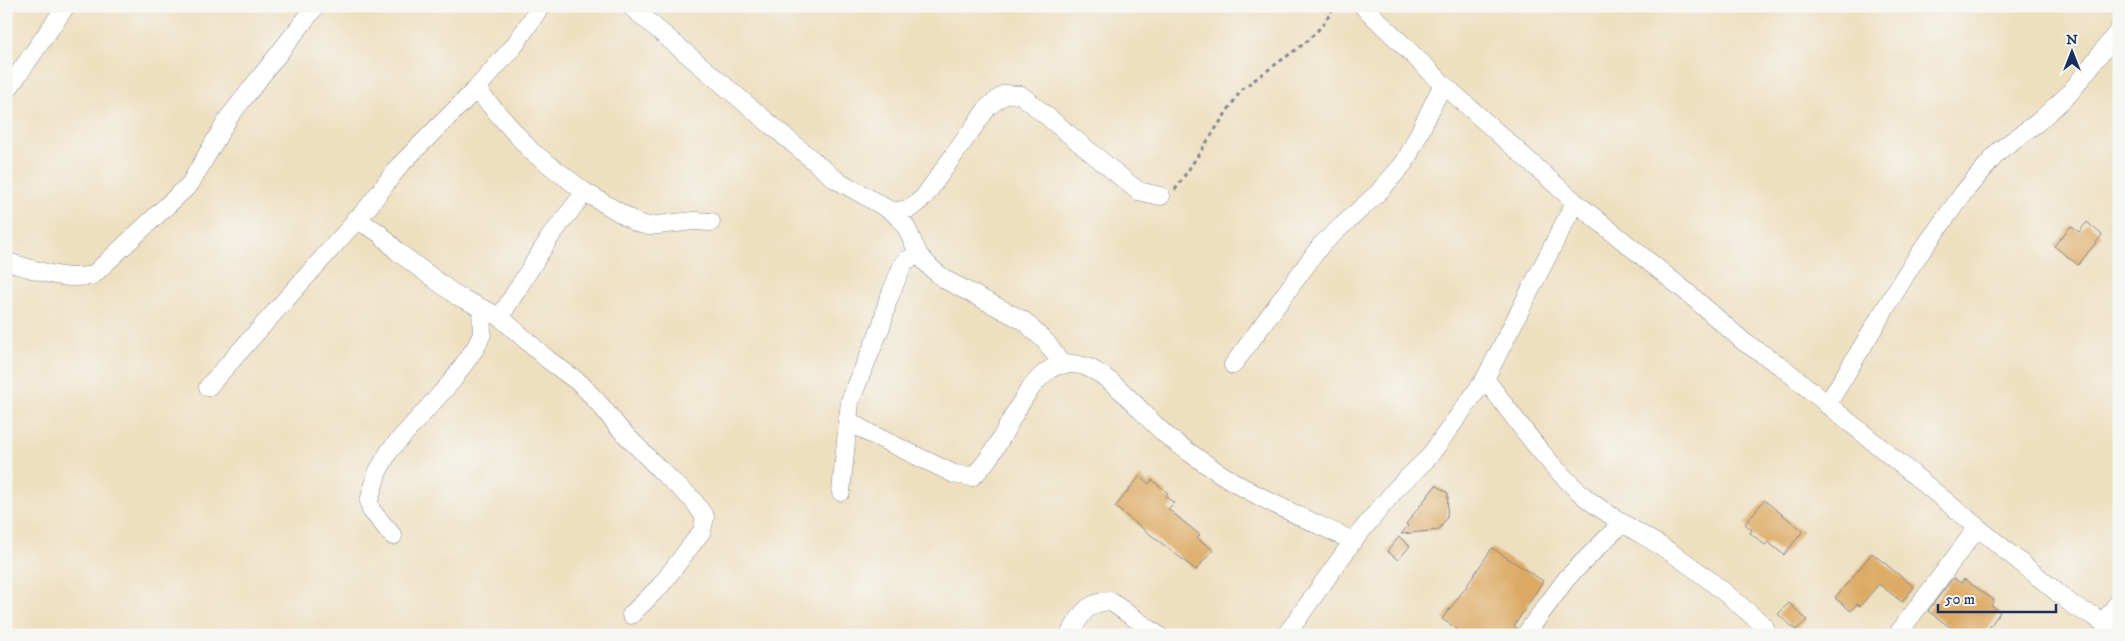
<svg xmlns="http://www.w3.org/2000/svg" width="2125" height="641" font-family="'IM FELL DW Pica',serif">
<rect width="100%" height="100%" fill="#f6f6f2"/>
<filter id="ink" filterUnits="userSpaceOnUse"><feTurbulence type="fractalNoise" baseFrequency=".02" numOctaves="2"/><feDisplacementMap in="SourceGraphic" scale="10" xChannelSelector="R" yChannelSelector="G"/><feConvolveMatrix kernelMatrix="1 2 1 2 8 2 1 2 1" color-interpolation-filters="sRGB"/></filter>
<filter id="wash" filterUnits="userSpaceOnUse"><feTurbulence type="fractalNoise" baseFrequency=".0096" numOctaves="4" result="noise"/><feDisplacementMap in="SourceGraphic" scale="20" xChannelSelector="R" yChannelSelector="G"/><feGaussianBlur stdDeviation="1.12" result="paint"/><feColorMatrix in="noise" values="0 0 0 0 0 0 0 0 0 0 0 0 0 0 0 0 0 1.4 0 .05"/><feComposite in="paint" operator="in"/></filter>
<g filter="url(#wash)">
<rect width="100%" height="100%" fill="#eedfbf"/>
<g id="blocks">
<path fill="#ddaa63" d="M 2087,222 L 2102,235 L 2078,265 L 2054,246 L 2071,226 L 2079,232 Z
M 1140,476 L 1149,484 L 1152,480 L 1168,493 L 1165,496 L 1174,503 L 1168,509 L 1200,535 L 1197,538 L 1213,550 L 1196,570 L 1115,507 Z
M 1436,485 L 1448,493 L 1447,517 L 1439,530 L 1401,534 L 1408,526 L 1406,524 Z
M 1764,500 L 1803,531 L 1784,555 L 1768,542 L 1765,545 L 1750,533 L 1752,530 L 1745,524 Z
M 1399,537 L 1410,546 L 1398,560 L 1387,551 Z
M 1492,548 L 1543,581 L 1514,626 L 1517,628 L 1515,635 L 1453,635 L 1457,629 L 1442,619 L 1464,590 Z
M 1872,553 L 1914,587 L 1902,602 L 1879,584 L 1860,606 L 1857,604 L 1851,611 L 1835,598 Z
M 1953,578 L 1961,583 L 1964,579 L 1994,600 L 1991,605 L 2000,612 L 1984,635 L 1961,635 L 1928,611 Z
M 1789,603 L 1807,620 L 1796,630 L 1778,614 Z"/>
</g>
</g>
<g filter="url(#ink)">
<use href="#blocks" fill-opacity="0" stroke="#84878e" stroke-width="1"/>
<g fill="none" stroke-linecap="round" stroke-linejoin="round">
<g stroke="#84878e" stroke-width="19">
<path id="minor" d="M 541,6 L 514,46 L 476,89 L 531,151 L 585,192 L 637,223 L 649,226 L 694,221 L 711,222
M 630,6 L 835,179 L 893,212 L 905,225 L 919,255 L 932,269 L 946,280 L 1024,321 L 1047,343 L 1062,365
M 1363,6 L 1443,84 L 1575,202 L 1689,294 L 1744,342 L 1782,367 L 2075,607 L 2092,615 L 2119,634
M 6,92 L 66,6
M 893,212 L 911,208 L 924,197 L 988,107 L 1005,94 L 1021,95 L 1138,191 L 1161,196
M 355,219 L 378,232 L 398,252 L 457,296 L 500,317 L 547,359 L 581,384 L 603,408 L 618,427 L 660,470 L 693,500 L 705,517 L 702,531 L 661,585 L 631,615
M 6,262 C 37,269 62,282 93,275 L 190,184 L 229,117 L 316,6
M 500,317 L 550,237 L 585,192
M 1233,365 L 1321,245 L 1378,193 L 1405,162 L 1443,84
M 1485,379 C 1516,419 1546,464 1585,497 C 1614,521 1647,536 1678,557 C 1708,578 1737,602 1764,626 L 1768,635
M 208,387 L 369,206 L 399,166 L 476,89
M 1827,405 L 1911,266 L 1964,192 L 2000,150 L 2038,122 L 2069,94 L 2119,30
M 847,420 L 869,433 L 954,474 L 972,477 C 1004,449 1016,393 1049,370 C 1059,362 1078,363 1089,368 C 1119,382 1141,413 1166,435 C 1180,446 1194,456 1209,466 C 1253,497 1305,518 1353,541
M 841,492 L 850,401 L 882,324 L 887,303 L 902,266 L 907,260 L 919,255
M 393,536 L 371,510 L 369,501 L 378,471 L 390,450 L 452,381 L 476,347 L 482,334 L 481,309
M 2103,623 L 2119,601
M 1069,635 C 1082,615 1084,603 1110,601 L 1158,635
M 1286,635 L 1353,541 L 1396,489 L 1428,458 L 1485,379 L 1575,202
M 1525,635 L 1567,578 L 1621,524
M 1897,635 L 1977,528"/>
</g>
<path stroke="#84878e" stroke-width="3" stroke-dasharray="4 4" stroke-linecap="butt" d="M 1175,190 L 1242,89 L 1305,43 L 1322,26 L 1335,6"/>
<use href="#minor" stroke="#fff" stroke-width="18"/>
</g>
</g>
<rect width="2125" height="641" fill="none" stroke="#f6f6f2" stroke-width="25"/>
<g transform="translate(2072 52)" stroke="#f6f6f2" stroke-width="4" paint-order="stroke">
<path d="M0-4L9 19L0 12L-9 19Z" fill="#1b2f5e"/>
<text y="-8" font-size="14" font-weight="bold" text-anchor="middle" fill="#1b2f5e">N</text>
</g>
<path d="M1938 604v8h118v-8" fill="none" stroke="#1b2f5e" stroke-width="2.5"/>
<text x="1945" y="604" font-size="15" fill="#1b2f5e" stroke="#f6f6f2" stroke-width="4" paint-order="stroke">50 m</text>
</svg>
